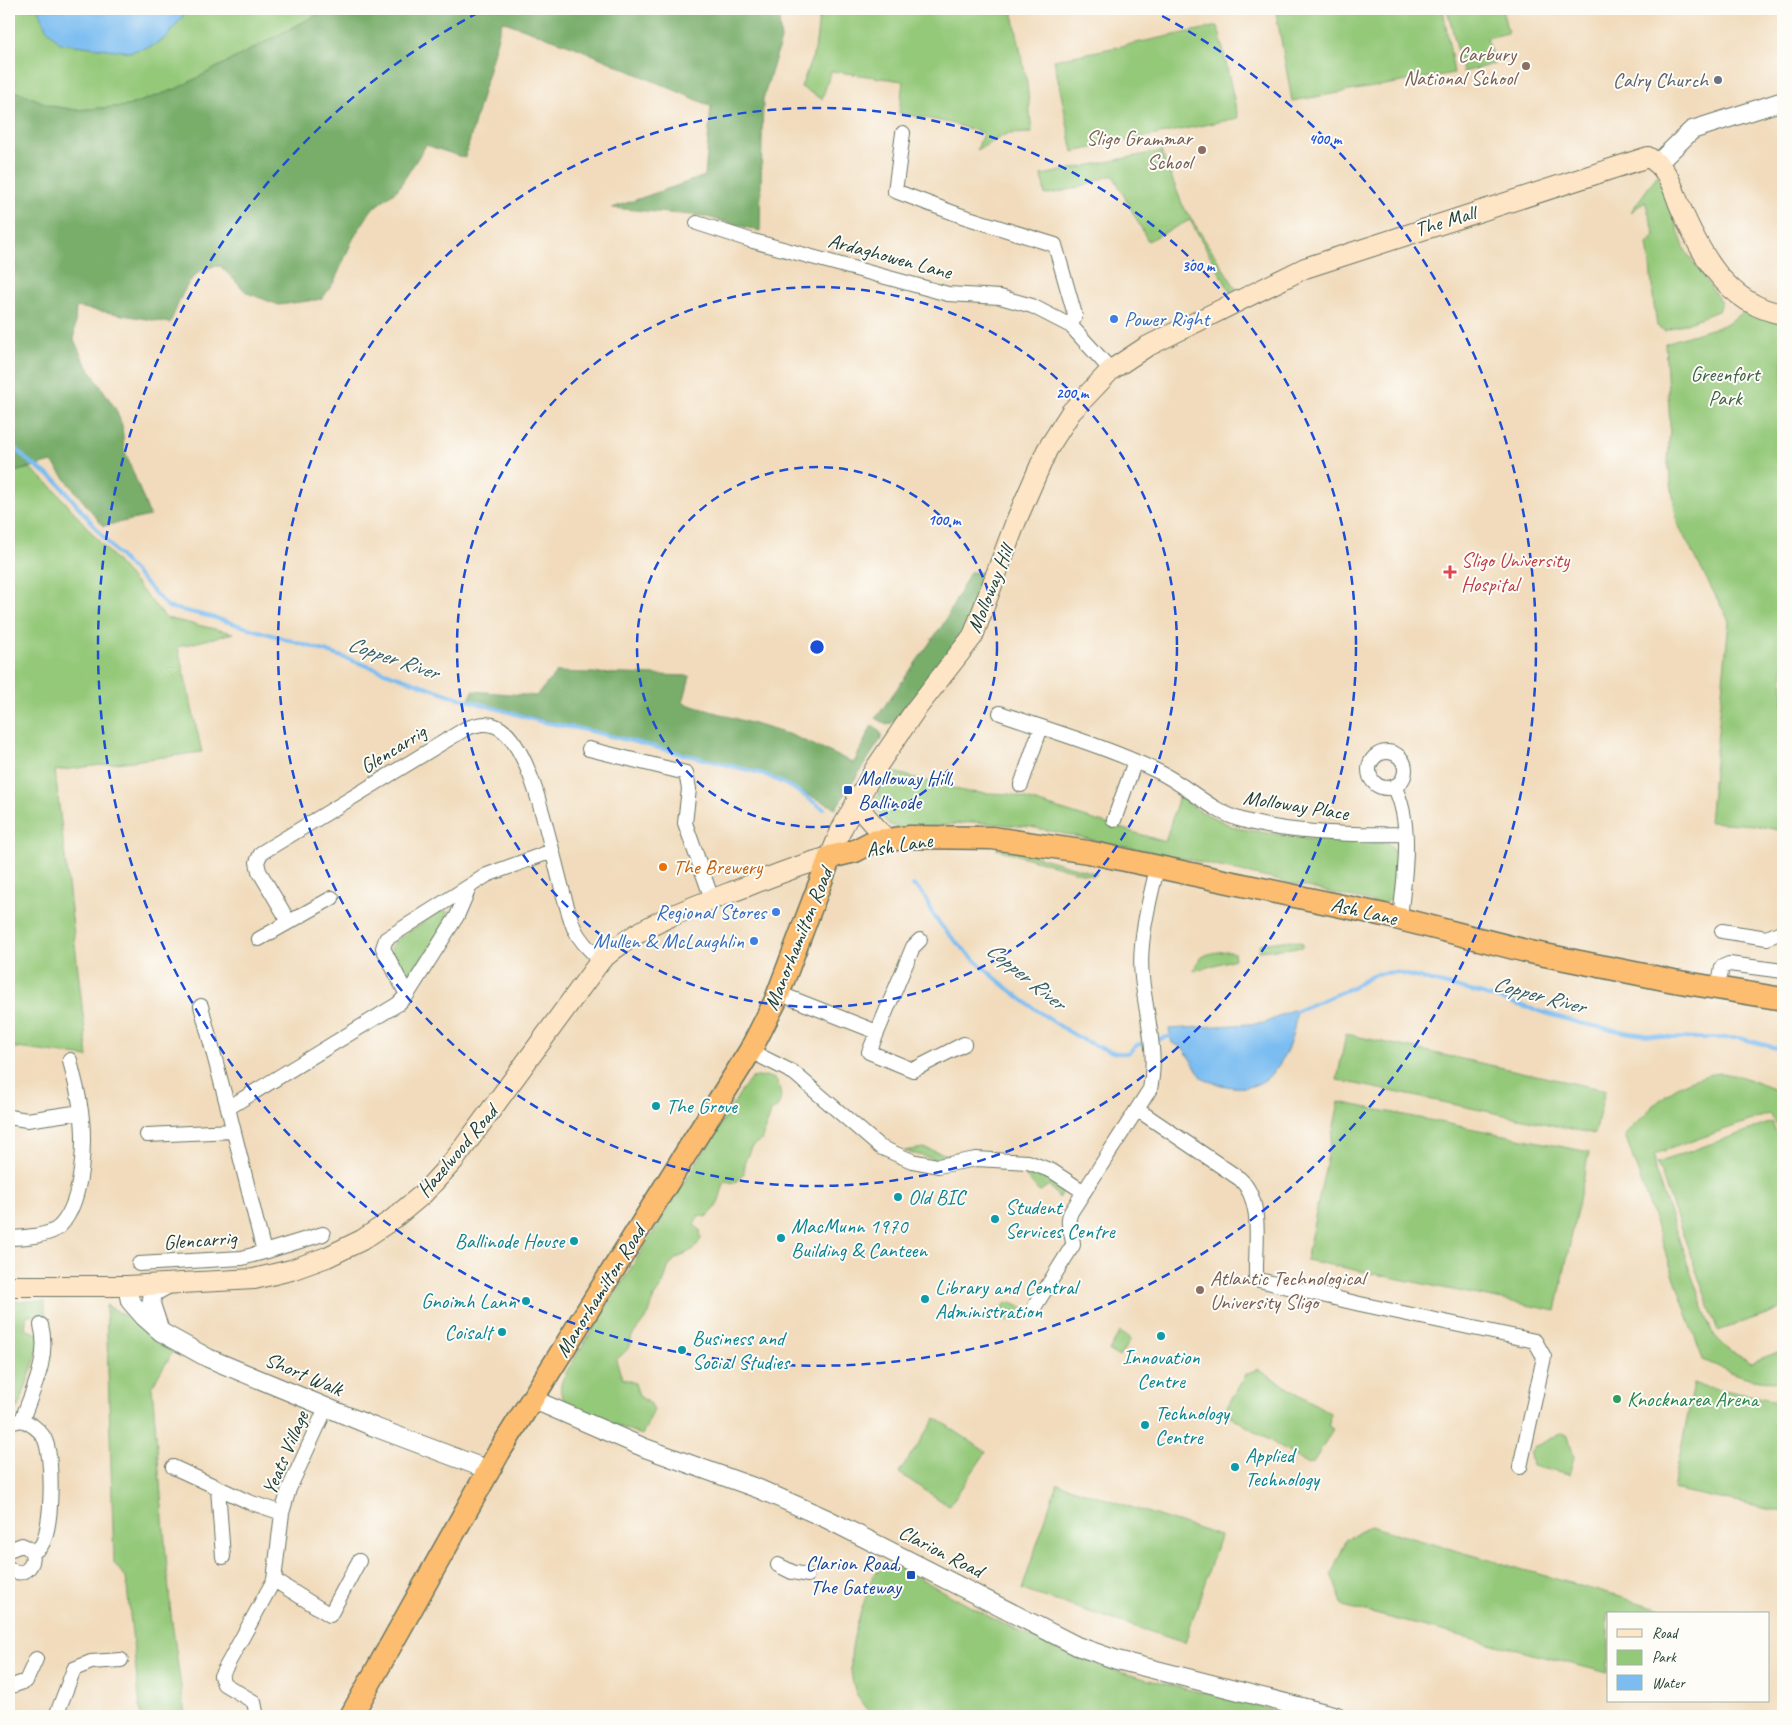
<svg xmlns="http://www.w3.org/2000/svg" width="1792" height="1725" font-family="Caveat,sans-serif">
<rect width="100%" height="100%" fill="#fdfcf7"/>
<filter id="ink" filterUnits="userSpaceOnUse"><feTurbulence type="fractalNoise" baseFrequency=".02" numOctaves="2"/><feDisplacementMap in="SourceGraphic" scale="10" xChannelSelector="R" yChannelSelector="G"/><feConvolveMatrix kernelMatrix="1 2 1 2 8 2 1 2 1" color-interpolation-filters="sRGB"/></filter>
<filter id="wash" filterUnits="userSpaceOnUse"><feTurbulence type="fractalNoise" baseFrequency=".0096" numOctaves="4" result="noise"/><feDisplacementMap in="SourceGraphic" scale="20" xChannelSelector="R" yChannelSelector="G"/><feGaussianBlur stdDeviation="1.12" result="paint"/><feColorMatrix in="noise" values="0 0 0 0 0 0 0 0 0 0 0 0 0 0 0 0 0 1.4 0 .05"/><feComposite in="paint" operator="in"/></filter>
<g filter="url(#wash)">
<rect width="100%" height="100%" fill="#f1dbbc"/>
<path fill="#95c97a" stroke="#5a8357" d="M 9,9 L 328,9 L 176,89 L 127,106 L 76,110 L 51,106 L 22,93 L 9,91 Z
M 820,9 L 1012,9 L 1027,83 L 1032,133 L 1007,134 L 977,150 L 983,133 L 950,123 L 899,113 L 903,81 L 831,71 L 822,99 L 801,87 L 815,50 Z
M 1297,9 L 1443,9 L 1454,73 L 1292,101 L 1276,12 Z
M 1447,9 L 1502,9 L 1508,33 L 1487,38 L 1494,64 L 1463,72 Z
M 1218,26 L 1238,118 L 1073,152 L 1054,60 Z
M 1161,151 L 1183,206 L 1237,290 L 1231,293 L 1190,220 L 1148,241 L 1113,175 L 1072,189 L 1045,195 L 1042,175 Z
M 1658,174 L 1685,250 L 1721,302 L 1718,311 L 1665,331 L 1657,326 C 1652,298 1652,272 1647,244 L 1655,235 L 1645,201 L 1630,213 Z
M 1744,312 L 1783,324 L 1783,831 L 1754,825 L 1709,822 L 1729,621 L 1677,523 L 1668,463 L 1670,425 L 1665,343 L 1724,325 Z
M 30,468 L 53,488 L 166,618 L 233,633 L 178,647 L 202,752 L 55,771 L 88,1057 L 9,1047 L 9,473 Z
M 890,771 L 967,792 L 1010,794 L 1165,842 L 1179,796 L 1198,810 L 1236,828 L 1307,839 L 1388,843 C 1402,856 1395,880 1393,897 L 1383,904 L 1371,902 L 1190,860 L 1031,827 L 974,822 L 904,830 L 888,824 L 879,813 L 875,799 Z
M 1001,846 L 1097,874 L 1092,876 L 996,849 Z
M 441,911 L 448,912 L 448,918 L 413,975 C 400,975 392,958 391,946 L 396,940 Z
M 1291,940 L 1303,943 L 1302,947 L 1259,951 L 1260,944 Z
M 1227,951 L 1234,953 L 1235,959 L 1194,971 C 1198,953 1211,953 1227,951 Z
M 1346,1034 L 1605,1090 L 1595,1134 L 1337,1080 Z
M 1721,1073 L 1740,1076 L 1783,1093 L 1783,1142 L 1778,1126 L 1769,1114 L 1655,1154 L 1655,1171 L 1712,1333 L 1731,1352 L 1752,1362 L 1783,1350 L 1783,1380 C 1753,1384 1731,1372 1703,1360 L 1625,1135 C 1655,1104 1675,1078 1721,1073 Z
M 765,1076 L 775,1079 C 781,1089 783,1098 777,1108 L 772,1110 L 761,1141 L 751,1147 L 744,1164 L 744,1174 L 734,1183 L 725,1181 C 720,1194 719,1211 705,1217 L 699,1215 L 694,1225 L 700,1230 L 701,1239 L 694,1249 L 674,1260 L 668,1268 L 663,1284 L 654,1297 L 649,1314 L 632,1336 L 628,1349 L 616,1360 L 622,1378 L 635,1383 L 639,1396 L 651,1404 L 654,1410 L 642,1435 C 627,1429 570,1410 563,1398 C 557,1388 563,1378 568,1369 L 744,1087 L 752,1078 Z
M 1339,1102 L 1589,1152 L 1556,1311 L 1306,1260 Z
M 1772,1122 L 1783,1153 L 1783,1308 L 1718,1331 L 1657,1163 Z
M 924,1148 L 952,1156 L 937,1160 L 904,1151 Z
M 1032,1169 L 1066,1185 L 1059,1198 L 1049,1185 L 1039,1192 L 1024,1174 L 1030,1175 Z
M 9,1301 L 45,1301 L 45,1315 L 27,1315 L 25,1329 L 38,1334 L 40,1345 L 19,1407 L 9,1414 Z
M 1011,1302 L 1023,1307 L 1024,1311 L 1021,1316 L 1014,1316 L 1007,1321 L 998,1315 L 1005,1304 Z
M 106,1305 C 130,1317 151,1335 174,1350 L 152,1386 L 171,1615 L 185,1716 L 141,1716 L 126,1578 L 114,1563 Z
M 1120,1332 L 1131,1339 L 1119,1357 L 1109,1351 Z
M 1257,1369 L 1330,1413 L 1329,1427 L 1333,1429 L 1313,1463 L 1307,1464 L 1224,1412 L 1246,1374 Z
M 1694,1384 L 1783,1402 L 1783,1512 L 1673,1489 Z
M 936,1418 L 986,1452 L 949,1506 L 899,1473 Z
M 1562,1433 L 1568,1436 L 1574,1457 L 1569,1475 L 1532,1466 L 1530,1454 L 1534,1447 Z
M 1057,1483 L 1220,1536 L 1185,1643 L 1022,1590 Z
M 1370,1526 L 1665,1610 L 1665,1614 L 1608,1614 L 1608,1673 L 1343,1606 L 1331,1574 L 1347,1539 Z
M 902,1568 C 968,1606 1037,1645 1110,1669 C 1164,1686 1221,1695 1276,1711 L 1275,1716 L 872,1716 C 866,1708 858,1700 855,1690 C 842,1653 862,1611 873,1575 L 882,1569 Z"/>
<path fill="#78ad6a" stroke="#4c754f" d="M 328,9 L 778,9 L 781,40 L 763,99 L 760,231 L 703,216 L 612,208 L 705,176 L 711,106 L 575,47 L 502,21 L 465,158 L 426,145 L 398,189 L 372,209 L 353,239 L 334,282 L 322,299 L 279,305 L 247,293 L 220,266 C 188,266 181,299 170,323 L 76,307 L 74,340 L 84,361 L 115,408 L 122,425 L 124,449 L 150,516 L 103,526 L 52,462 L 9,473 L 9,91 L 22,93 L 51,106 L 76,110 L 127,106 L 176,89 Z
M 970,572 L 989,573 L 967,633 L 892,723 L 887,725 L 876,718 L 944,623 Z
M 557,672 L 690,676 L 683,703 L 791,735 L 854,763 L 872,725 L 881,733 L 881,739 L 836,808 L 764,774 L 468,701 L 473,691 L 536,696 Z"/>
<path fill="#7cbdf1" stroke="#4e7d92" d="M 39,9 L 185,9 L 183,16 L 167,37 L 152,46 L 129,52 L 60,43 L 46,28 Z
M 1292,1010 L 1296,1011 C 1296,1036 1280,1079 1252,1086 C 1235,1090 1219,1085 1203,1079 L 1183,1048 L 1172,1043 L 1169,1029 L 1265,1023 Z"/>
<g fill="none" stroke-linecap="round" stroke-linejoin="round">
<path stroke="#7cbdf1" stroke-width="4" d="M 9,442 L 27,460 L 57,481 L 115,551 L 168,607 L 212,617 L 328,652 L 453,696 L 543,722 L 586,730 L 764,774 L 793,788 L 824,809
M 913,885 C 929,896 926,905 936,919 C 967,960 1064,1039 1113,1052 C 1117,1054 1123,1053 1128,1053 L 1137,1045 L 1171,1036
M 1296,1011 L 1351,988 L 1375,974 L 1395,972 L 1479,993 L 1579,1023 L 1630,1033 L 1672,1038 L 1740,1038 L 1783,1050"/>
</g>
</g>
<g filter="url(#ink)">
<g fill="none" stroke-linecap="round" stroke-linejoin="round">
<g stroke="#687464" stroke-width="16">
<path id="minor" d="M 903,133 L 895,191 L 962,216 L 1055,245 L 1075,315 L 1071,326 L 1111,370
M 697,223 L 753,241 L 948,294 L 1000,297 L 1032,306 L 1071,326
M 1000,713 C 1052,731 1107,747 1157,771 C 1187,785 1210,811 1242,820 C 1289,834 1357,835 1405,834
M 589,749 L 686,773 L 689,789 L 685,823 L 712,899
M1369 770a18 18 0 1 1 36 0a18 18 0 1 1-36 0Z
M 1021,785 L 1041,727
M 1394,786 C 1414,825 1404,877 1400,919
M 1114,820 L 1135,761
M 289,922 L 259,871 L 257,862 L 261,853 L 465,729 C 477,724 489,721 501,729 C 539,755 555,882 574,928 C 580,941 590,951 601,960
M 1722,931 L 1767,938 L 1783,931
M 259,939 L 332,898
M 920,940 L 913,947 L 869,1052 L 913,1070 L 964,1044
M 1718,988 L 1722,967 L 1729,964 L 1783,971
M 778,993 L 877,1032
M 407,995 L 457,916 L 469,888
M 201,1006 L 228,1108
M 750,1051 L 794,1073 L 880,1147 L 912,1161 L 938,1166 L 976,1159 L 1028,1162 L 1052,1171 L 1084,1192
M 1138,1110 L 1240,1179 C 1264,1202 1255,1245 1256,1276 L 1259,1280 L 1360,1304 L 1535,1341 L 1544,1357 L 1520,1467
M 9,1117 L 27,1120 L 81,1112
M 147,1135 L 233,1131
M 323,1234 L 264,1252 L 228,1108 L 398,1004 L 407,995 L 383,948 L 386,939 L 487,875 L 552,851
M 9,1238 C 22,1238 51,1236 60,1226 C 84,1201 86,1137 80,1105 C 78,1090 73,1075 70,1060
M 139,1264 L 242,1258 L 264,1252
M 1035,1306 L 1073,1245 C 1073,1232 1065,1224 1071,1212 L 1150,1089 C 1158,1053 1146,1015 1142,978 C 1138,942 1149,903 1157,868
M 22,1420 C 30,1424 37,1427 43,1436 C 54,1452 53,1529 41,1546 C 39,1548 35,1551 32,1553
M 9,1423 L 22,1420 C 33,1389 50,1357 41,1325
M 173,1467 L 249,1502 L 282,1513
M 218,1488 L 223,1557
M 9,1550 L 22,1545 C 45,1553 26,1584 9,1568
M 778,1565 L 792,1572 L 807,1575
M 274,1580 L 330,1615 L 359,1561
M 9,1685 L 15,1685 L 26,1681 L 36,1659
M 56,1716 L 74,1669 L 91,1662 L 121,1660
M 254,1716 L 256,1712 L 254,1702 L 224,1684 L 221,1676 L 274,1580 L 282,1513 L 289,1489 L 326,1408"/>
</g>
<g stroke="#687464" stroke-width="20">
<path id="tertiary" d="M 1659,162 L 1692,130 L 1783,101
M 127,1286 L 130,1301 L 144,1317 L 161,1332 L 208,1358 L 374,1427 L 489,1470
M 159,1328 L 151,1304 L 153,1293 L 169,1284
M 532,1399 L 645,1448 L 759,1489 L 827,1519 L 1077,1646 L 1117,1660 L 1337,1716"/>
</g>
<g stroke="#687464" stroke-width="22">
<path id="secondary" d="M 857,798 L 865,815 L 887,840
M 9,1286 L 127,1286 L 254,1279 L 291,1270 L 327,1257 L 362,1240 L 393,1219 L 423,1194 L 455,1159 L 601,960 C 640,925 689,908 737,890 C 768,878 798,865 830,857 L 842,828 L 875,769 L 916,709 L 973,636 L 1016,521 L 1047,450 L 1071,412 L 1111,370 L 1146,347 L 1305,268 L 1648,157 C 1667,167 1672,185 1679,204 C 1699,251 1726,305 1783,314"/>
</g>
<g stroke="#687464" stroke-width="25">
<path id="trunk" d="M 351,1716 L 499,1452 L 750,1051 L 775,1002 L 830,857 L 855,851 L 872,842 L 910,837 L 992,838 L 1088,852 L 1384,915 L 1530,952 L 1674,981 L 1783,999"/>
</g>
<use href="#minor" stroke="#fff" stroke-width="14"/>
<use href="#tertiary" stroke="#fff" stroke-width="18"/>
<use href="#secondary" stroke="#fee5c5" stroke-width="20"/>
<use href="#trunk" stroke="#fcbd6f" stroke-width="22"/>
</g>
</g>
<g fill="none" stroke="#1d4ed8" stroke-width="2.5" stroke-dasharray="9 6">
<circle cx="817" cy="647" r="180"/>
<circle cx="817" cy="647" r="360"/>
<circle cx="817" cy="647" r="539"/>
<path d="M1149 9A719 719 0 1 1 485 9"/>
</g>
<g fill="#8d6e63" stroke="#fdfcf7" stroke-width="2">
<circle cx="1526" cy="66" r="5"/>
<circle cx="1202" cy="150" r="5"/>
<circle cx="1200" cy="1290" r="5"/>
</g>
<circle fill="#6b7280" stroke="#fdfcf7" stroke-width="2" cx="1718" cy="80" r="5"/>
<g fill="#3f7fe0" stroke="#fdfcf7" stroke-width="2">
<circle cx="1114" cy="319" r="5"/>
<circle cx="776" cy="912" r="5"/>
<circle cx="754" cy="941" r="5"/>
</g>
<path fill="#e0444e" stroke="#fdfcf7" stroke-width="2" d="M1447.5 564.5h5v5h5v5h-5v5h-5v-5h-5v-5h5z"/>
<g fill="#1a4fb4" stroke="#fdfcf7" stroke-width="2">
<rect x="843" y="785" width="10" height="10" rx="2.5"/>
<rect x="906" y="1570" width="10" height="10" rx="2.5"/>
</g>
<circle fill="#e8710a" stroke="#fdfcf7" stroke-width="2" cx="663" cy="867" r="5"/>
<g fill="#0f9aa8" stroke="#fdfcf7" stroke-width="2">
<circle cx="656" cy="1106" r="5"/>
<circle cx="898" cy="1197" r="5"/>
<circle cx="995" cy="1219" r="5"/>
<circle cx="781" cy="1238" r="5"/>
<circle cx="574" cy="1241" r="5"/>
<circle cx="925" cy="1299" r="5"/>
<circle cx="526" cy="1301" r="5"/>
<circle cx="502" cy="1332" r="5"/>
<circle cx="1161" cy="1336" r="5"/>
<circle cx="682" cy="1350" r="5"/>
<circle cx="1145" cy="1425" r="5"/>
<circle cx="1235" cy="1467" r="5"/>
</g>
<circle fill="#2e9e5b" stroke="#fdfcf7" stroke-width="2" cx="1617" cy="1399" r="5"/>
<g text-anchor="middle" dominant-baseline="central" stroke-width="4" stroke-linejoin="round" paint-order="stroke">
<g font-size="21" fill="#785e54" stroke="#fdfcf7" text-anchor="end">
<text x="1516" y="54">Carbury<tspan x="1516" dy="24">National School</tspan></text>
<text x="1192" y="138">Sligo Grammar<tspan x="1192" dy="24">School</tspan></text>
<text x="1210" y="1278" text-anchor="start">Atlantic Technological<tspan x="1210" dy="24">University Sligo</tspan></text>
</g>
<g font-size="21" fill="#5b616d" stroke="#fdfcf7" text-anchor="end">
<text x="1708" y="80">Calry Church</text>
</g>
<g font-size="21" fill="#1f3d34" stroke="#fdfcf7">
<text transform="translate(1445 221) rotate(-17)">The Mall</text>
<text transform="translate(890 256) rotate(15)">Ardaghowen Lane</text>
<text transform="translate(990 589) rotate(-68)">Molloway Hill</text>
<text transform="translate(393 749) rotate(-32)">Glencarrig</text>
<text transform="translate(1296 805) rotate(9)">Molloway Place</text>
<text transform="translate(899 845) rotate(-9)">Ash Lane</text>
<text transform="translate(1364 911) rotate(13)">Ash Lane</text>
<text transform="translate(798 939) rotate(-68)">Manorhamilton Road</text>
<text transform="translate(457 1151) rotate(-50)">Hazelwood Road</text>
<text transform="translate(200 1240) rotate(-4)">Glencarrig</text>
<text transform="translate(600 1291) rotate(-58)">Manorhamilton Road</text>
<text transform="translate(304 1374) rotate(23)">Short Walk</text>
<text transform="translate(285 1453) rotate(-67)">Yeats Village</text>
<text transform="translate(941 1551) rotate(27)">Clarion Road</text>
</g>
<g font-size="21" fill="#366cbe" stroke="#fdfcf7" text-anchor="end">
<text x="1124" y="319" text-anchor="start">Power Right</text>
<text x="766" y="912">Regional Stores</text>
<text x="744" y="941">Mullen &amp; McLaughlin</text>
</g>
<g font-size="21" fill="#3c6046" stroke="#fdfcf7">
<text x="1725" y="374">Greenfort<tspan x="1725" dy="24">Park</tspan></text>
</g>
<g font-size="21" fill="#be3a42" stroke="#fdfcf7" text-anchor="start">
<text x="1461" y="560">Sligo University<tspan x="1461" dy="24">Hospital</tspan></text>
</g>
<g font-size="21" fill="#164399" stroke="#fdfcf7" text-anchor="start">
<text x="858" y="778">Molloway Hill,<tspan x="858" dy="24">Ballinode</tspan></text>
<text x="901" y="1563" text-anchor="end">Clarion Road,<tspan x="901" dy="24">The Gateway</tspan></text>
</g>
<g font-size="21" fill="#c56008" stroke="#fdfcf7" text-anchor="start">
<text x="673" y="867">The Brewery</text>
</g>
<g font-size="21" fill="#0d838f" stroke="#fdfcf7" text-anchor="start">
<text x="666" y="1106">The Grove</text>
<text x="908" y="1197">Old BIC</text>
<text x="1005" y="1207">Student<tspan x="1005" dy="24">Services Centre</tspan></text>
<text x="791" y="1226">MacMunn 1970<tspan x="791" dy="24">Building &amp; Canteen</tspan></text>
<text x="564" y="1241" text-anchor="end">Ballinode House</text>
<text x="935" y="1287">Library and Central<tspan x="935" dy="24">Administration</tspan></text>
<text x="516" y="1301" text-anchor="end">Gnoimh Lann</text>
<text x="492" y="1332" text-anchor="end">Coisalt</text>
<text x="692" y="1338">Business and<tspan x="692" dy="24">Social Studies</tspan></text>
<text x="1161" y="1357" text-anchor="middle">Innovation<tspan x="1161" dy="24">Centre</tspan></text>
<text x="1155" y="1413">Technology<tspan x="1155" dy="24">Centre</tspan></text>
<text x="1245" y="1455">Applied<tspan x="1245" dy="24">Technology</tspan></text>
</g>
<g font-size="21" fill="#27864d" stroke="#fdfcf7" text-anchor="start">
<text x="1627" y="1399">Knocknarea Arena</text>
</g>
<g font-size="22" font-style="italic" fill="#365d63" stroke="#fdfcf7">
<text transform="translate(393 658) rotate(19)">Copper River</text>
<text transform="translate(1026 976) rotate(39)">Copper River</text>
<text transform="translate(1539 995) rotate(15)">Copper River</text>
</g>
</g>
<circle cx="817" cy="647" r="8" fill="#1d4ed8" stroke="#fdfcf7" stroke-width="2.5"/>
<g font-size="15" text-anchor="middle" font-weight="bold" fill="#1d4ed8" stroke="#fdfcf7" stroke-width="4" stroke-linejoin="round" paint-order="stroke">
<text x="1325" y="144">400 m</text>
<text x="1198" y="271">300 m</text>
<text x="1072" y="398">200 m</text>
<text x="944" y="525">100 m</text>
</g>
<rect width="1792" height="1725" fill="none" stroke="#fdfcf7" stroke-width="30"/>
<rect x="1607" y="1612" width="162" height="90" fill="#fdfcf7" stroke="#a4b0a9"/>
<rect x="1617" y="1629" width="25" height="8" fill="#fee5c5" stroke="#a4b0a9"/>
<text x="1652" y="1638" font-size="15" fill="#1f3d34">Road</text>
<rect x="1617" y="1650" width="25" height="15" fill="#95c97a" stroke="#a4b0a9"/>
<text x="1652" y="1662" font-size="15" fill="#1f3d34">Park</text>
<rect x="1617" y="1675" width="25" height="15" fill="#7cbdf1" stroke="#a4b0a9"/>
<text x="1652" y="1688" font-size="15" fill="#1f3d34">Water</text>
</svg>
